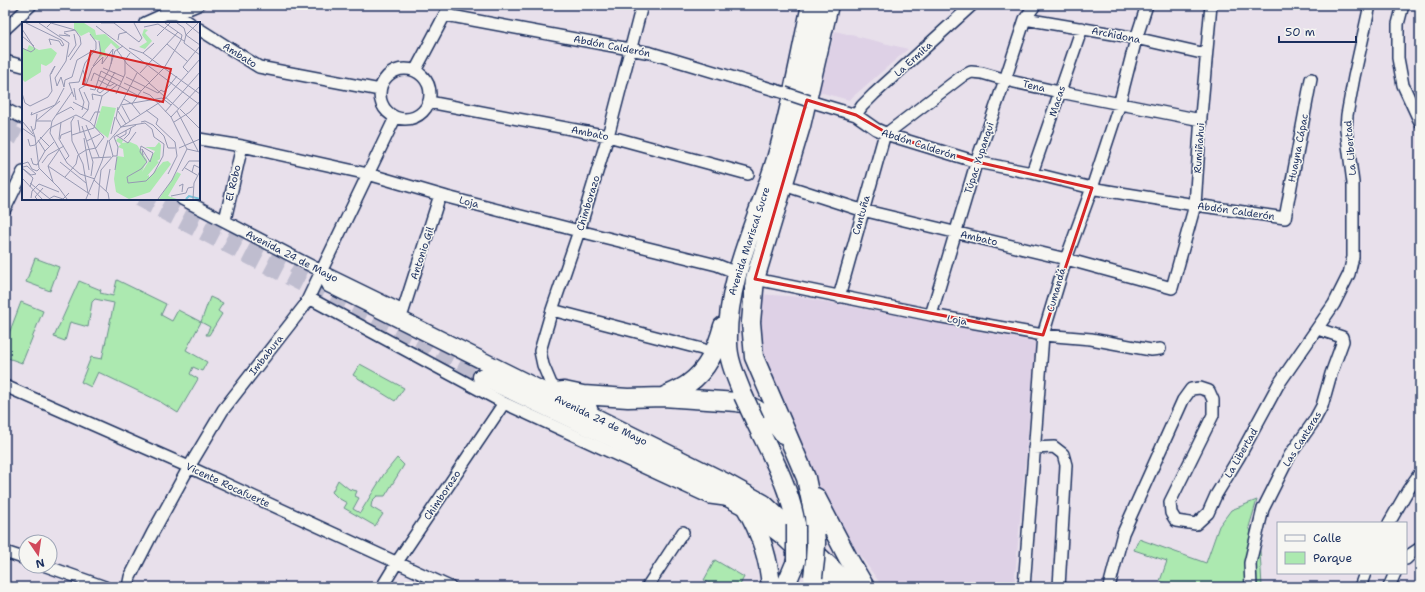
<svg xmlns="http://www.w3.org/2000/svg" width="1425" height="592" font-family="'Shantell Sans',sans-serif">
<rect width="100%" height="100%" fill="#e8e0eb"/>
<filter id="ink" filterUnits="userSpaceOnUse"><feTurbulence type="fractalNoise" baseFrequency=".025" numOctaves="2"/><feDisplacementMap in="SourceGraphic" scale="8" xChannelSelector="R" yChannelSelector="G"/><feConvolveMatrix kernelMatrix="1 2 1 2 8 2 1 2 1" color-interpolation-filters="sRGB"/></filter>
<g filter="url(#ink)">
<path fill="#ded1e6" d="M 835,31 L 908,49 L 849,100 L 819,92 Z
M 759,294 L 800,297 L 1036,342 L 1014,587 L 883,587 L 850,542 L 812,479 L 763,358 L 758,329 Z"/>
<path fill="#ace9b0" stroke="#648c87" d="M 35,258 L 59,267 L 50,291 L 26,282 Z
M 117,280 L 166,304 L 161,315 L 172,321 L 178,310 L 201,322 L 210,297 L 223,303 L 218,311 L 222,314 L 209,335 L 206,335 L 210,327 L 201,322 L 186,350 L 207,362 L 202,371 L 193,367 L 190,374 L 198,379 L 178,413 L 159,401 L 98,372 L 91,387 L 81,382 L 91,357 L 102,359 L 114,303 L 95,299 L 92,302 L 88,327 L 70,322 L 65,341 L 54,337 L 79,281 L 101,290 L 100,293 L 113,296 Z
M 21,302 L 43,311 L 22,363 L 5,357 L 5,344 Z
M 360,364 L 404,388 L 395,401 L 353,375 Z
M 397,458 L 404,465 L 385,496 L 377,496 L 372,501 L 371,507 L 383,514 L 375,526 L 344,508 L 347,503 L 338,498 L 332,492 L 338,480 L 349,489 L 357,491 L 355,496 L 359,498 L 353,509 L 360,513 L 384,474 Z
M 1257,500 L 1249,527 L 1260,551 L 1262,587 L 1176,587 L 1160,581 L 1167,561 L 1134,550 L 1139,539 L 1206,563 L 1219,526 L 1231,510 Z
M 715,560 L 744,577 L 739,587 L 716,587 L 704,580 Z"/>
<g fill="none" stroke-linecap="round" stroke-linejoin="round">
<path stroke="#bfbdcf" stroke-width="16" stroke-dasharray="16 8" stroke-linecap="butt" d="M 5,116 L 23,125
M 5,130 L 23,139
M 139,199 L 481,377
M 165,199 L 329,284"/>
<g stroke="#1b2f5e" stroke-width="14">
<path id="street" d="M 163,5 L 190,23
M 1403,5 L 1398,24 L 1398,58 L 1403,85 L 1420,122
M 446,15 L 651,53 L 785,93
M 1025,19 L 1131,37 L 1206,54
M 145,23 L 165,14 L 176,14 L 198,5
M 5,29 L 31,5
M 199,29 L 259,67 L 380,90
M 5,61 L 23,66
M380 94a25 25 0 1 1 50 0a25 25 0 1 1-50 0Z
M 415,71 L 450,5
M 809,101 L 856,115 L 876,129 L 892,136 L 977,162 L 1032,173 L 1096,189 L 1189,204 L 1285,218 L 1311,79
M 429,102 L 608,136 L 748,174
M 5,109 L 23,118
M 856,115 L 862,106 L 874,94 L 972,5
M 199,139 L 242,146 L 368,174 L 447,197 L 579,231 L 717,265 L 732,271 L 736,275
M 1032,173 L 1082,28
M 787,186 L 858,209 L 1066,259 L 1172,288 L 1195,205 L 1201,116 L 1211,5
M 182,199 L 321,271 L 403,311 L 440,195
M 5,209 L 23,172
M 225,220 L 242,146
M 755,279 L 931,315 L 1043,335 L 1091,339 L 1151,350 L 1160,349
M 839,297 L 884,137 L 886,134 L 961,77 L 971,72 L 982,73 L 1010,81 L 1055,91 L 1201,120
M 309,298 L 504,403 L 710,498 L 725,500
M 552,310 L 702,349 L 713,354
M 931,315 L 978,157 L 1005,80 L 1025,19 L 1035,5
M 5,386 L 189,467 L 450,587
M 563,390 L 555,388 L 551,384 L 543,365 L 540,351 L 552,310 L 579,231 L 608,136 L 642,5
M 1034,448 L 1054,447 L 1063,454 L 1066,465 L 1059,587
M 1389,523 L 1408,490 L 1420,473
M 5,552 L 26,559
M 1406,559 L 1411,554 L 1420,548
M 46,566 L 105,587
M 128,587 L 130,577 L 152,534 L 189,467 L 223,410 L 305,305 L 395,118
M 382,587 L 399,559 L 504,403
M 647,587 L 683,532
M 1024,587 L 1043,335 L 1066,259 L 1092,188 L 1118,109 L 1136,39 L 1147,5
M 1109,587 L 1123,533 L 1183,400 L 1191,389 L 1200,388 L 1209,391 L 1213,400 L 1213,415 L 1170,502 L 1171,513 L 1176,521 L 1196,524 L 1208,513 L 1216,495 L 1239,457 L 1278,385 L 1334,304 L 1349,274 L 1353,257 L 1353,183 L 1346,129 L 1347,115 L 1354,77 L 1370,5
M 1251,587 L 1250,563 L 1263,509 L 1290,455 L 1314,421 L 1322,406 L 1331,374 L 1343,341 L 1342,337 L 1318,329
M 1360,587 L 1365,573
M 1389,587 L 1395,573"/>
</g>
<g stroke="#1b2f5e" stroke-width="19">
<path id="secondary" d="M 329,284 L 726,482 L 764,503 L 853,587
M 481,377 L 651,457 L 746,508 L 782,536 L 835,587"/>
</g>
<g stroke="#1b2f5e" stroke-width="21">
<path id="primary" d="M 546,393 L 564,391 L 583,395 L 628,398 L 663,397 L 737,402 C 755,405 772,419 783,434
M 583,395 L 590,415
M 743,395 C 737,379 728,361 728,343 C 726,278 758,220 776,159 C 791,109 800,56 811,5
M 663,397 C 671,393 681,389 688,384 C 708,370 717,348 723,326
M 755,421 C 771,455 790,488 796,525
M 816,497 L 848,558 L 865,587
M 746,508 C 760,532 769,559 771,587
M 816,543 L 814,516 L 806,478 L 754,357 L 751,322 L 755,279 L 801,126 L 829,5
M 785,587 L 796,561"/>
</g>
<use href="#street" stroke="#f6f6f2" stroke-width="11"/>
<use href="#secondary" stroke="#f6f6f2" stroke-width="16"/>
<use href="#primary" stroke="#f6f6f2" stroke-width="18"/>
<g stroke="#1b2f5e" stroke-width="14" stroke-linecap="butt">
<path id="street-bridge" d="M 785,93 L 809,101"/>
</g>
<g stroke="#1b2f5e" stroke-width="21" stroke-linecap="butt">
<path id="primary-bridge" d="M 743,395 L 755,421
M 796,525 L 796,561
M 813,577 L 815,560 L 816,543"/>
</g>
<use href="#street-bridge" stroke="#f6f6f2" stroke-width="11"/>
<use href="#primary-bridge" stroke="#f6f6f2" stroke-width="18"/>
</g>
</g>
<path fill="none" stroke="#d62828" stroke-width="3" stroke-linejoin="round" d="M 807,100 L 856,115 L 892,136 L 977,162 L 1092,188 L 1043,335 L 755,279 Z"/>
<g text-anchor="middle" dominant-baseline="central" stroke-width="3" stroke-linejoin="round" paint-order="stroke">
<g font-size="10" fill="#1b2f5e" stroke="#f6f6f2">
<text transform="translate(1116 35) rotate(11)">Archidona</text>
<text transform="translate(612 46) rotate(11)">Abdón Calderón</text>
<text transform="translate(240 55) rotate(32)">Ambato</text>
<text transform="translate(913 59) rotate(-42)">La Ermita</text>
<text transform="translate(1034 86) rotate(13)">Tena</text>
<text transform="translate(1057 101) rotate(-72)">Macas</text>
<text transform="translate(590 133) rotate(11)">Ambato</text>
<text transform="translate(919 144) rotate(18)">Abdón Calderón</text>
<text transform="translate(1199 148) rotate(-86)">Rumiñahui</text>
<text transform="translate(1298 148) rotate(-79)">Huayna Cápac</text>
<text transform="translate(1350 148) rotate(-95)">La Libertad</text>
<text transform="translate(979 158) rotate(-72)">Túpac Yupanqui</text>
<text transform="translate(233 183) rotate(-77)">El Robo</text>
<text transform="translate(469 202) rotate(15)">Loja</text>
<text transform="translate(588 203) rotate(-73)">Chimborazo</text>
<text transform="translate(1236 211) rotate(8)">Abdón Calderón</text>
<text transform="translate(861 215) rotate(-74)">Cantuña</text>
<text transform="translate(979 238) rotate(13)">Ambato</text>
<text transform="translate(749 241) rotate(-72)">Avenida Mariscal Sucre</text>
<text transform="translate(422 253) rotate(-72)">Antonio Gil</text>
<text transform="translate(292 256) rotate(27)">Avenida 24 de Mayo</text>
<text transform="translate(1056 290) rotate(-74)">Cumandá</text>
<text transform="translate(957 320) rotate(10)">Loja</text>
<text transform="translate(266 355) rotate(-52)">Imbabura</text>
<text transform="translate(601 420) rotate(26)">Avenida 24 de Mayo</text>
<text transform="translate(1302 439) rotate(-58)">Las Canteras</text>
<text transform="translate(1241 453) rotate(-60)">La Libertad</text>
<text transform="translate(228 485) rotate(25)">Vicente Rocafuerte</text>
<text transform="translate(442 495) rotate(-56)">Chimborazo</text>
</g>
</g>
<g transform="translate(22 22)">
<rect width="178" height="178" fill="#e8e0eb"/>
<path d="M 52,1 L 62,1 L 73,8 L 74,13 L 83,12 L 98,25 L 95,27 L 89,21 L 83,28 L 84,35 L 81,33 L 77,36 L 78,19 L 72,17 L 67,10 L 59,14 L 52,7 ZM 122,7 L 126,8 L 123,11 L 130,19 L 123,27 L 117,25 L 125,20 L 120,13 ZM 7,23 L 17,28 L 29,26 L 35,31 L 30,40 L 24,44 L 19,42 L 19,50 L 3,60 L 0,57 L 0,26 L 5,28 ZM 80,84 L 94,86 L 86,116 L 73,106 ZM 96,116 L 101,118 L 100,121 L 108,120 L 115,123 L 125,138 L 120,150 L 133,129 L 123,125 L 133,125 L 137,120 L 139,123 L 138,137 L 135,139 L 137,140 L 125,154 L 127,153 L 127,156 L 141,140 L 146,139 L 149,142 L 128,170 L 107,177 L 94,170 L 92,157 L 95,134 L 102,135 L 101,127 L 96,125 L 99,122 L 94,119 ZM 155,150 L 159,152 L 146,174 L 155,177 L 137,177 Z" fill="#ace9b0"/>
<path fill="none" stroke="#7ac4da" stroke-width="2" d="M 164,177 L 167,174 L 178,177"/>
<path fill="none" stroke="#9699b3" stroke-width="1" d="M 4,1 L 39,18 L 42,23M 17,1 L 47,21 L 44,39 L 33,56 L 35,64 L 39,55 L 42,65M 79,1 L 93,1M 92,1 L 117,20 L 120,16 L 112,1M 155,1 L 162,6 L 164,13M 164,1 L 178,12M 74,4 L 178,83M 25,5 L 29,1 L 53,8 L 42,10M 122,5 L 136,2 L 162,19M 0,7 L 13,27 L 9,30 L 0,26M 37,13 L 48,14 L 42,11M 164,13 L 162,21 L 178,33M 164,13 L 178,23M 164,13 L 176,1M 0,14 L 12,24M 135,14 L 148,1M 96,18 L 97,12 L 105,10M 145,22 L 165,39M 29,23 L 27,17 L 37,19 L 40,24 L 42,23M 107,26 L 121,31 L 178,72M 95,28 L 105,42 L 127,60M 121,31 L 132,21M 46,35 L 54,23 L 52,12M 48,38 L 59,22 L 58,15 L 53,8M 71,44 L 79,32 L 77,19M 81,46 L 102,55M 61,48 L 64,57 L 62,64M 93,50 L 84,66 L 78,71 L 75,69 L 87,48 L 93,29 L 101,24M 166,50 L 161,45 L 178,24M 118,51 L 156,10M 104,55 L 136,71 L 139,68 L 142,70 L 155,54M 76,58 L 88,64 L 93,61M 69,59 L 72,51 L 117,74M 102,61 L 119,69M 127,61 L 157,87M 42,65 L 43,58 L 50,55 L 55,38 L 72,28M 52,66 L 54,78M 68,67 L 73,68 L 79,49 L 100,60M 50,70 L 30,99 L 28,111 L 45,141 L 58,152 L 73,157M 121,70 L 128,73 L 149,95 L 165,127 L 150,158 L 136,177M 0,71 L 3,81 L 8,84 L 26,75 L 30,69 L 28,53 L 31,47 L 33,44 L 29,52M 94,72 L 103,52 L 103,38 L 108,31M 52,75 L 47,61 L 57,60 L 63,41 L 74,27 L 74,20 L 68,12M 102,77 L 110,82 L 118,92M 71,78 L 70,72 L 80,74M 51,80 L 66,88M 110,82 L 119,69 L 142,46 L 159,18 L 160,13 L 143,1M 99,83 L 140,76 L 149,83M 100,84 L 108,99M 158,87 L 178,107M 60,88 L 62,80 L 57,67 L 64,63 L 70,46 L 81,35 L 80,42 L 91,27 L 89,42M 96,88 L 115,51M 124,88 L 136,97 L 134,102 L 153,120 L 155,134 L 146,152M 96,89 L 104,102M 155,89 L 176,129M 10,90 L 9,93 L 33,83 L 42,66M 143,90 L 178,50M 34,93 L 49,85 L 52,88M 52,95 L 49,100 L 50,119 L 61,142 L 66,171M 60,95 L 66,88 L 67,81 L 62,70M 149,95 L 178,64M 56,98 L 58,110M 0,99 L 11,112M 14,99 L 38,79M 14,99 L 29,99M 68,99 L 73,90 L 78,90M 39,100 L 37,117 L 47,134 L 43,138M 119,100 L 123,99 L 131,103 L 142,114 L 146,126 L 153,126M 152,100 L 168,90 L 178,79M 64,103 L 77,135M 9,104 L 13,115 L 17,146 L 37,166 L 45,177M 60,104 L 71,140 L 69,154M 0,106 L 13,115M 72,106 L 80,74 L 95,63M 10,109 L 13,107 L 15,92M 89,112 L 93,95M 50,113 L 72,106M 94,113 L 106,121 L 114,110M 18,115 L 27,124M 62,116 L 67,148M 97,116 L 104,112 L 104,108M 6,117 L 8,124 L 13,123M 38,117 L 39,113 L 49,109M 102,117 L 107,112 L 109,106M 16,118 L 23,129M 65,119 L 78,112M 13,123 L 28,106 L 54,93 L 68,100 L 82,115 L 74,126 L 64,128 L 56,133 L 54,142 L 43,155M 157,126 L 178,117M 165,127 L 178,130M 121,133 L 120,127 L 128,140 L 131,131 L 119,124 L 118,130 L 125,140 L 119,147 L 105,155 L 106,161 L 124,159 L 132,151 L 141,134 L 142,122 L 132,115 L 130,107 L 123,101 L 99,105 L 143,77 L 178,37M 91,134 L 95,134 L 96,125 L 92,115 L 114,103M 9,136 L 11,142 L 15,143 L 23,129 L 32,120M 70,136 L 89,135M 38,140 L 64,161M 20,141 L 26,133 L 42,124M 0,142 L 6,140 L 10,147 L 15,149 L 17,147M 26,144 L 69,173M 26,144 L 37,128M 26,144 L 31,160M 0,146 L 9,153 L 14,152 L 5,144 L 1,145M 0,146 L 11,156 L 8,165M 163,146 L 175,153M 93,148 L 95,135M 160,149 L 167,139 L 178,139M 170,150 L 172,143 L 178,146M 1,157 L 20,177M 72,158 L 86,171 L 87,177M 8,161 L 28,177M 157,164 L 161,162 L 160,170M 84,169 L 88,147M 149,174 L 164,171 L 166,166 L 171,165M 9,176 L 10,169 L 17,162 L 37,170M 15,177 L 13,175 L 21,166M 27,177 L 32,174 L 41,177 L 47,171M 64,177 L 80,139 L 86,118M 76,177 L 79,148 L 91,134 L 87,119 L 99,105 L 94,96 L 96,85M 171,177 L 172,161 L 178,149"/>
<path fill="#d62828" fill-opacity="0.15" stroke="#d62828" stroke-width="2" d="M 69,29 L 149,47 L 141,80 L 61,62 Z"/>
<rect width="178" height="178" fill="none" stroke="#1b2f5e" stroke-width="2"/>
</g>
<rect width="1425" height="592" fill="none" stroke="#f6f6f2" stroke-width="20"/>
<rect x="10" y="10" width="1405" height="572" fill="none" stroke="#1b2f5e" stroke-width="1.5" filter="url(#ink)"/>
<rect x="1277" y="522" width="130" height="52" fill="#f6f6f2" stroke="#9ea6b7"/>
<rect x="1285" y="535" width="20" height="6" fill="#f6f6f2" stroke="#9ea6b7"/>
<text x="1313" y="542" font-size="12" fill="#1b2f5e">Calle</text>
<rect x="1285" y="552" width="20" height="12" fill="#ace9b0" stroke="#9ea6b7"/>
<text x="1313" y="562" font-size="12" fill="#1b2f5e">Parque</text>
<g transform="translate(38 554) rotate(167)"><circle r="19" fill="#f6f6f2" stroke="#9ea6b7"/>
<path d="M0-3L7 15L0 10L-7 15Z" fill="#d1495b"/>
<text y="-6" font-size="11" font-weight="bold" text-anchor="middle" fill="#1b2f5e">N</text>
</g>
<path d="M1279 36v6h77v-6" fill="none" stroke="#1b2f5e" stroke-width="2"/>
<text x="1285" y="36" font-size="12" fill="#1b2f5e" stroke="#f6f6f2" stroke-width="3" paint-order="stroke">50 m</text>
</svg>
